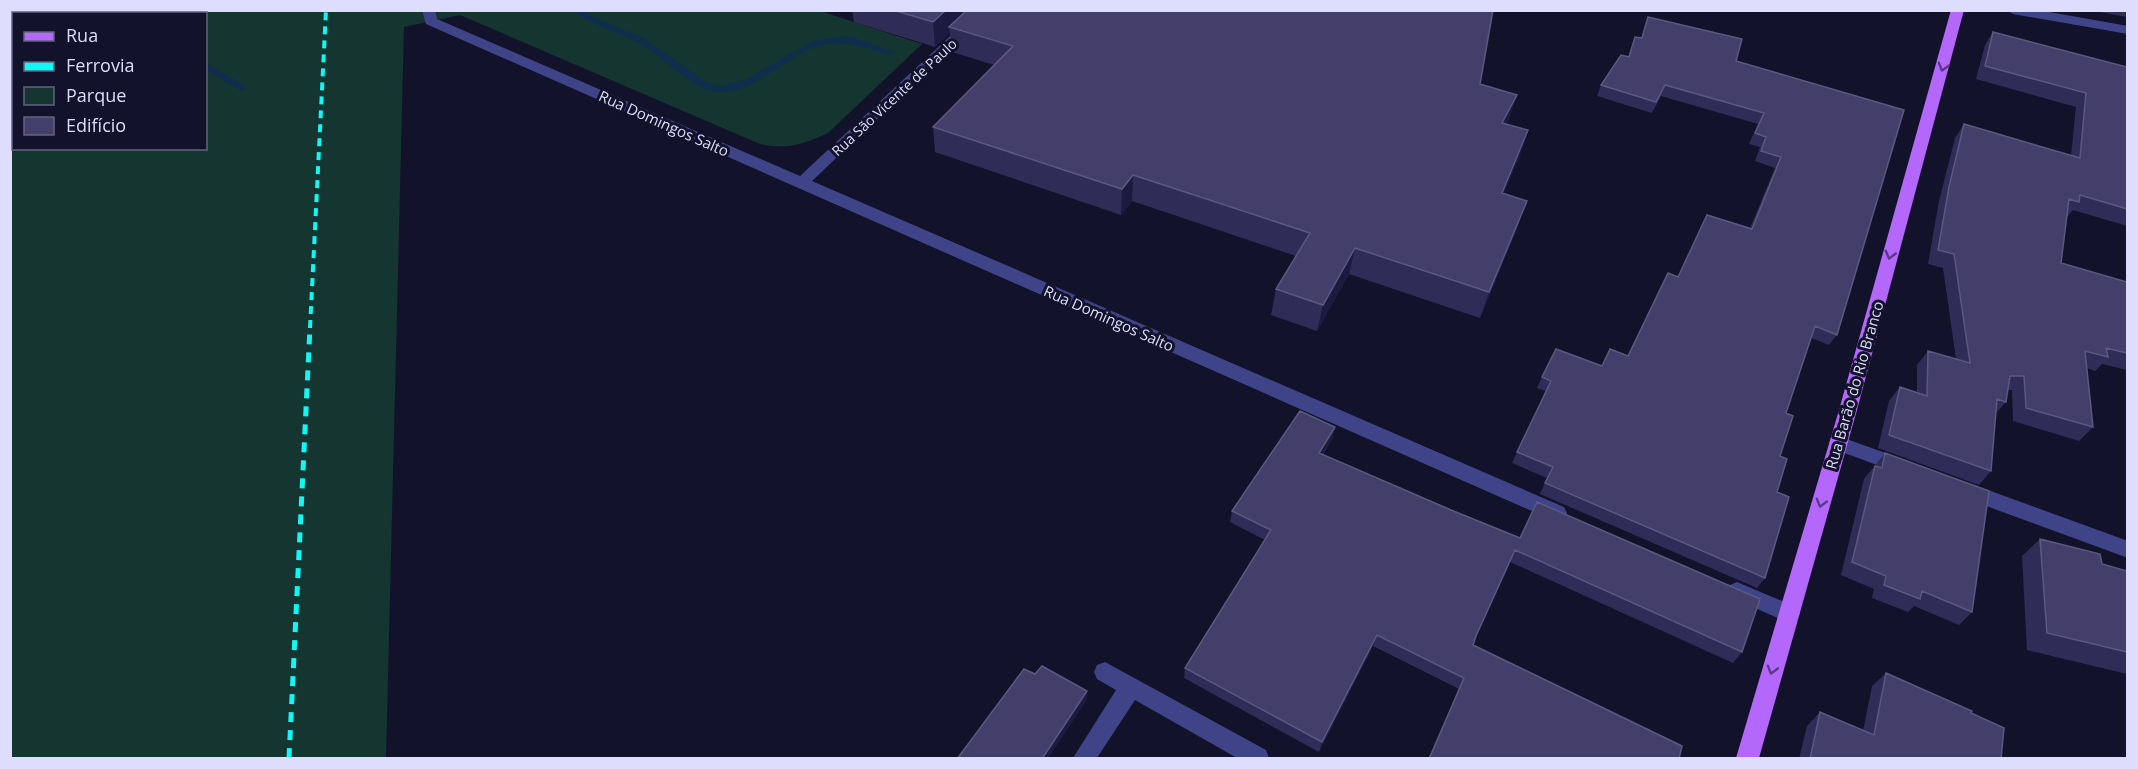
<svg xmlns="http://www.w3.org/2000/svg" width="2138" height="769" font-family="'Open Sans',sans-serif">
<rect width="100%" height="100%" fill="#13122b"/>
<path fill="#153530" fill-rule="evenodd" d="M 824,10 L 823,12 L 922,44 L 828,133 C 805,144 785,150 760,144 L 460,15 L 404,27 L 386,758 L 11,758 L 10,11 ZM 14,14 L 206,14 L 206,148 L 14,148 Z"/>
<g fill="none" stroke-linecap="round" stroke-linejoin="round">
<path fill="#0f2d4d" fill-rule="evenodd" d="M 68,10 L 85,10 L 93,14 L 76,14 Z
M 573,10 L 583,10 L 593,17 L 645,39 L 709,84 L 723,86 L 747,79 L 813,41 L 848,36 L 895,52 L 891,55 C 865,48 842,37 815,47 C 782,59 741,106 703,88 C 681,78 660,55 639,43 C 617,31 592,27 573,10 Z
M 14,14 L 14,21 L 10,22 L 10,15 Z
M 206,63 L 244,85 L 246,87 L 241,90 L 238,89 L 206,70 Z"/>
<path fill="#3f4488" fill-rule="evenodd" d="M 422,10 L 435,10 L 437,19 L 800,176 L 978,10 L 992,10 L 812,181 L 1564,507 L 1567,513 L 1564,519 L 1557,521 L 1550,519 L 426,24 Z
M 2007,10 L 2038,10 L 2128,26 L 2128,34 L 2013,14 Z
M 1838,436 L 1911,462 L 1914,467 L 1911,472 L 1904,475 L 1831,448 L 1829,443 L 1831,438 Z
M 1966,482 L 2128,541 L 2128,558 L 1959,496 L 1956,490 L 1959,484 Z
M 1737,582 L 1796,607 L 1800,614 L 1796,621 L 1789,623 L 1730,597 L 1727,591 L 1730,585 Z
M 1105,662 L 1266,750 L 1269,758 L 1237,758 L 1135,700 L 1097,758 L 1073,758 L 1116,690 L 1097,679 L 1094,672 L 1097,665 Z"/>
<path fill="#b367fb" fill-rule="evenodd" d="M 1951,10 L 1964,10 L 1857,410 L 1759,758 L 1736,758 L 1839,410 Z"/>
<path stroke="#0ff8f5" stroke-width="4" stroke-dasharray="8 6" stroke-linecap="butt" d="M 310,328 L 326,10"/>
<path stroke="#0ff8f5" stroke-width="5" stroke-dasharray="10 8" stroke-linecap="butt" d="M 289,758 L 310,327"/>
</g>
<path fill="#302c58" d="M 852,10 L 1493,10 L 1480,84 L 1509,120 L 1506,124 L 1520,156 L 1503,193 L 1518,226 L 1480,318 L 1349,274 L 1317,331 L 1271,315 L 1276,289 L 1296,256 L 1132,201 L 1121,215 L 935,152 L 933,127 L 994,65 L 952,52 L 950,33 L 935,47 L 854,22 Z
M 2088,10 L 2127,10 L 2127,17 Z
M 1648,17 L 1736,61 L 1904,110 L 1837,335 L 1829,345 L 1811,338 L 1786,413 L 1780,456 L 1777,492 L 1765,578 L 1757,588 L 1540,494 L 1547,478 L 1512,463 L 1546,391 L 1537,388 L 1542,377 L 1602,366 L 1628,356 L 1677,276 L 1750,228 L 1775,168 L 1755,161 L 1760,147 L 1749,144 L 1758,124 L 1661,96 L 1652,113 L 1597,96 L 1601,85 L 1628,57 L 1635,37 L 1641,38 Z
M 1993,32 L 2127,67 L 2127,226 L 2073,210 L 2068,216 L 2067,216 L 2061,263 L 2127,282 L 2127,370 L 2102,364 L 2095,371 L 2087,368 L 2093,427 L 2079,441 L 2013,421 L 2012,390 L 2008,390 L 2006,402 L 1996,413 L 1991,471 L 1979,485 L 1878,448 L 1889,401 L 1900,387 L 1917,393 L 1917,365 L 1928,351 L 1956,359 L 1943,268 L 1928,264 L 1939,201 L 1955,138 L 1964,124 L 2071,156 L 2076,107 L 1976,79 L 1985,45 Z
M 1335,427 L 1332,439 L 1323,455 L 1742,652 L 1733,663 L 1510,562 L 1476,636 L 1473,645 L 1679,759 L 1428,759 L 1459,689 L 1373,646 L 1319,752 L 1184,678 L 1185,668 L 1265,540 L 1230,522 L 1232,511 Z
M 1885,453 L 1972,612 L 1959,625 L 1914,606 L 1908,612 L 1872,598 L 1874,589 L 1841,575 L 1864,479 Z
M 2040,539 L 2102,564 L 2127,571 L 2127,674 L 2027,650 L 2022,556 Z
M 1886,673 L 1971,713 L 2001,759 L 1799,759 L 1807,726 L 1820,712 L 1863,731 L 1872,686 Z"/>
<path fill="#1d1a3f" d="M 946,10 L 974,10 L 949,27 L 950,33 L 935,47 L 933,22 Z
M 1517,95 L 1509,120 L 1494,148 L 1502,123 Z
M 1528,130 L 1520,156 L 1493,218 L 1502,193 Z
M 1133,175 L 1132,201 L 1121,215 L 1122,189 Z
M 1527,201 L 1518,226 L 1480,318 L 1489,292 Z
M 1355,248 L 1349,274 L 1317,331 L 1323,305 Z
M 1335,427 L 1332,439 L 1316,465 L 1319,453 Z
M 1377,635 L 1373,646 L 1319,752 L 1322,742 Z
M 1087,691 L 1087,700 L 1048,759 L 1042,759 Z"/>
<path fill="#433f6a" stroke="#5b5881" stroke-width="1.5" d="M 893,10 L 946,10 L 933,22 Z
M 967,10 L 1493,10 L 1480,84 L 1517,95 L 1502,123 L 1528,130 L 1502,193 L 1527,201 L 1489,292 L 1355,248 L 1323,305 L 1276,289 L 1310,233 L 1133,175 L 1122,189 L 933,127 L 1013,46 L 949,27 Z
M 1648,17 L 1742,39 L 1736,61 L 1904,110 L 1837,335 L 1815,326 L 1786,413 L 1793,416 L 1780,456 L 1787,459 L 1777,492 L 1789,497 L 1765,578 L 1545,483 L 1553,467 L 1517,452 L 1551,381 L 1542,377 L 1556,349 L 1602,366 L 1610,349 L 1628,356 L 1668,273 L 1678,277 L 1707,215 L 1752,229 L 1781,157 L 1761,151 L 1766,137 L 1755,133 L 1764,113 L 1665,85 L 1656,102 L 1601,85 L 1621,55 L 1629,57 L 1635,37 L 1642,38 Z
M 1993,32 L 2127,67 L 2127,209 L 2080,195 L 2079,202 L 2069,199 L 2061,263 L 2127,282 L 2127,353 L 2106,348 L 2108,357 L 2085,351 L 2093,427 L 2026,408 L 2024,376 L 2010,376 L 2006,402 L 1997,399 L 1991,471 L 1889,435 L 1900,387 L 1927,396 L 1928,351 L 1970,363 L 1954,254 L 1938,250 L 1949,187 L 1964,124 L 2080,158 L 2086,93 L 1985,66 Z
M 1300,411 L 1335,427 L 1319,453 L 1451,510 L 1520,538 L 1537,502 L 1760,599 L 1742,652 L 1515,550 L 1476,636 L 1473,645 L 1682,746 L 1679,759 L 1429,759 L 1464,678 L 1377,635 L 1322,742 L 1185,668 L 1271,530 L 1232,511 Z
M 1885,453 L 1989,491 L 1972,612 L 1922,591 L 1920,599 L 1884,585 L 1886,576 L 1852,562 L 1875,466 L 1882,468 Z
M 2040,539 L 2100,554 L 2102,564 L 2127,571 L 2127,652 L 2047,633 Z
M 1042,666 L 1087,691 L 1042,759 L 957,759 L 1024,669 L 1035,674 Z
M 1886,673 L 1972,711 L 1971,713 L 2004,728 L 2001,759 L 1810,759 L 1820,712 L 1874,735 Z"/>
<defs><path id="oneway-chevron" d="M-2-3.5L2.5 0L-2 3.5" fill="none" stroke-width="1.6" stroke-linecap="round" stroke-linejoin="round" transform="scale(1.5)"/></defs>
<g stroke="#5b3889">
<use href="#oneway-chevron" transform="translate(1943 67) rotate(106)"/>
<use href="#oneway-chevron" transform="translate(1890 255) rotate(105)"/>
<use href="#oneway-chevron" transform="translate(1821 503) rotate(106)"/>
<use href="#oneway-chevron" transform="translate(1772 670) rotate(106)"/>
</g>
<g text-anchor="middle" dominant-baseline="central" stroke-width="6" stroke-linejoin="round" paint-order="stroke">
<g font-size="14" fill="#ddddfe" stroke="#13122b">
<text transform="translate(894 97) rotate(-43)">Rua São Vicente de Paulo</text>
</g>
<g font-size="15" fill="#ddddfe" stroke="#13122b">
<text transform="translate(664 123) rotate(24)">Rua Domingos Salto</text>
<text transform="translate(1109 318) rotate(24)">Rua Domingos Salto</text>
<text transform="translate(1854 385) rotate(-74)">Rua Barão do Rio Branco</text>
</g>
</g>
<rect width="2138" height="769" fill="none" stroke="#ddddfe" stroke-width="24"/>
<rect x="12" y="12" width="195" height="138" fill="#13122b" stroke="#64637f" stroke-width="1.5"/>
<rect x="24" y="32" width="30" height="9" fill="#b367fb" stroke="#64637f" stroke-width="1.5"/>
<text x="66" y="42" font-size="18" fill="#ddddfe">Rua</text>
<rect x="24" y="62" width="30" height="9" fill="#0ff8f5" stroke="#64637f" stroke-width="1.5"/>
<text x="66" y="72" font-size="18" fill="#ddddfe">Ferrovia</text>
<rect x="24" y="87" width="30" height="18" fill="#153530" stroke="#64637f" stroke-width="1.5"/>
<text x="66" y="102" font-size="18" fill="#ddddfe">Parque</text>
<rect x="24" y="117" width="30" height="18" fill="#433f6a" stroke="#64637f" stroke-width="1.5"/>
<text x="66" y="132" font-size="18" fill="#ddddfe">Edifício</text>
</svg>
